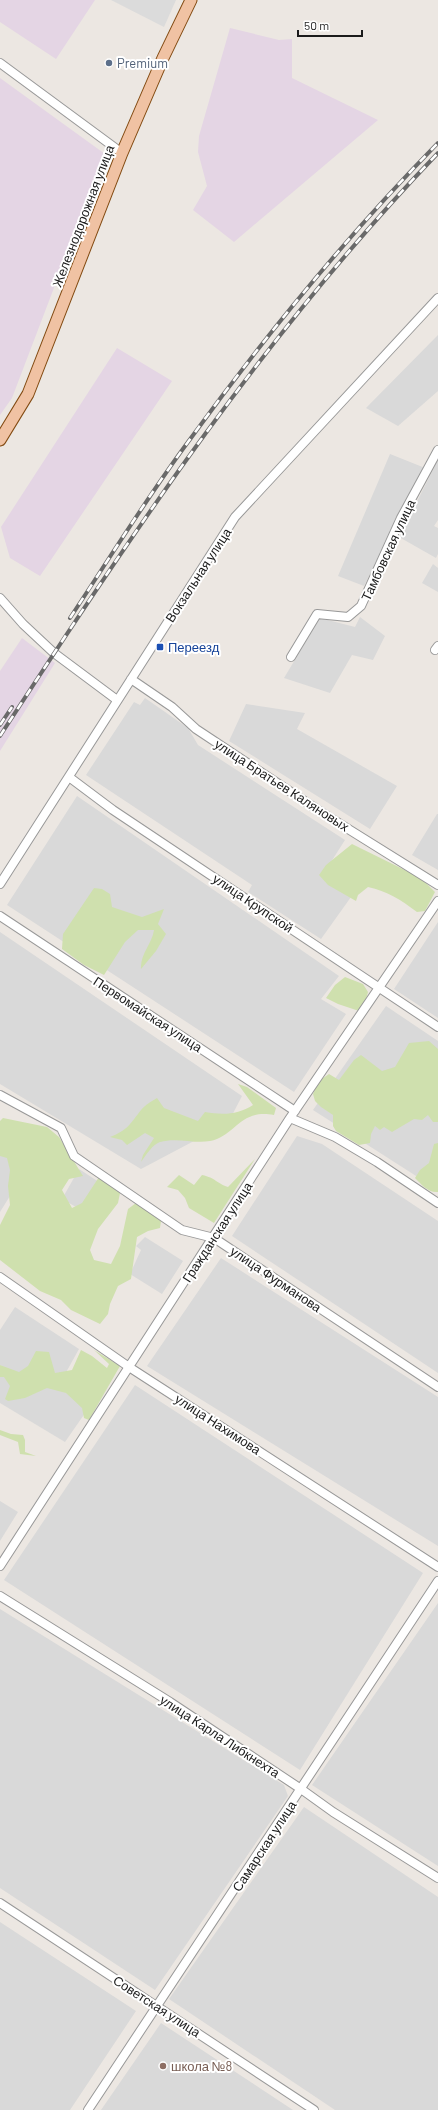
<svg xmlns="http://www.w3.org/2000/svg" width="438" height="2110" font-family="Barlow,sans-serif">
<rect width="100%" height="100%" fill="#ece7e2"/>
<path fill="#d9d9d9" d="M 438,335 L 438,391 L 398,426 L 366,408 Z
M 390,454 L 425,468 L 364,586 L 338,576 Z
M 438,460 L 438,520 L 434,526 L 438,528 L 438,554 L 436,558 L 399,537 Z
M 433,564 L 438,568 L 438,592 L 422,583 Z
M 360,617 L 385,636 L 373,660 L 352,655 L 330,693 L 284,678 L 320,618 L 355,627 Z
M 145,698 L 188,728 L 198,745 L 345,840 L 322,876 L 351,897 L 321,939 L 248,892 L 252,885 L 86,775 L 134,702 L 140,705 Z
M 246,704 L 305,713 L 297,729 L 397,786 L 370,829 L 229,741 Z
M 77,796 L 339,976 L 321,999 L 346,1014 L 294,1092 L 7,905 Z
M 437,814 L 438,814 L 438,870 L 412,855 Z
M 438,922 L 438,1018 L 394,989 Z
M 0,932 L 242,1096 L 228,1123 L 141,1169 L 0,1084 Z
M 386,1006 L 438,1041 L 438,1190 L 313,1110 Z
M 297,1136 L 322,1144 L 438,1221 L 438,1373 L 232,1236 Z
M 0,1150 L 28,1167 L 0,1212 Z
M 79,1169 L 102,1184 L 83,1211 L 62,1199 Z
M 145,1237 L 183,1261 L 162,1294 L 130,1274 L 141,1250 L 136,1246 Z
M 221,1258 L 438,1397 L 438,1546 L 147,1366 Z
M 15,1307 L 79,1349 L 64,1376 L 17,1374 L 0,1365 L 0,1330 Z
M 0,1374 L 45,1381 L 90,1406 L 65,1442 L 0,1403 Z
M 135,1385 L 423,1573 L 300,1770 L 4,1580 Z
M 0,1501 L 18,1512 L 0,1541 Z
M 438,1603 L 438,1866 L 312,1785 Z
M 0,1609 L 284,1785 L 288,1796 L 155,1990 L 0,1888 Z
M 304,1807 L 438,1897 L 438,2110 L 335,2110 L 169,1999 Z
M 0,1922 L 136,2011 L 70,2110 L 0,2110 Z
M 161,2023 L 293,2110 L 101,2110 Z"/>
<path fill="#e4d5e4" d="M 0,0 L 95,0 L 56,59 L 0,22 Z
M 230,28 L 279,40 L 292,39 L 292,78 L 378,120 L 234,242 L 193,210 L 207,186 L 198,152 L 199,136 Z
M 0,78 L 105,154 L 12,398 L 0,415 Z
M 117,348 L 172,381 L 40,576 L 10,558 L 1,527 Z
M 22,638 L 55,663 L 0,751 L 0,671 Z"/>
<path fill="#cfe0ae" d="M 352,844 L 421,878 L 435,892 L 425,911 L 417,912 C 401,900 387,891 368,887 L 358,895 L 356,901 L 328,885 L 319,875 L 326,865 Z
M 94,888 L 102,889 L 110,894 L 112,907 L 142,917 L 164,909 L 158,924 L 166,934 L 156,951 L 141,969 C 140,954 152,944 154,930 L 138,930 L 125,942 L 104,975 L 84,965 L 62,949 L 63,934 Z
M 345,977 L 363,984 L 368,992 L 365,1003 L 359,1011 L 338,1004 L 326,998 L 335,985 Z
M 429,1041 L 438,1049 L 438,1122 L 433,1122 L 428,1115 L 422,1120 L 414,1119 L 392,1132 L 384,1127 L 380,1130 L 375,1126 L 371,1134 L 370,1143 L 359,1145 L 336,1131 L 333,1126 L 333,1115 L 321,1107 L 315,1101 L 313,1094 L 319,1081 L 329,1074 L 339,1080 L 354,1060 L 361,1055 L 382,1071 L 395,1067 L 409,1043 Z
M 238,1084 L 247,1087 L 276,1108 L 274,1115 C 240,1108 236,1136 210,1141 C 194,1144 177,1137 160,1142 C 153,1144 146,1155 141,1162 L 143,1155 L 154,1138 L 145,1133 L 127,1145 L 122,1140 L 110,1137 C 128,1130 130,1124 141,1110 C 145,1105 152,1101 157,1098 L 164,1108 L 198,1121 L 205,1112 C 222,1115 238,1115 253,1105 Z
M 3,1118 L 47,1127 L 59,1137 L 83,1176 L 69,1179 L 62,1190 L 72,1208 L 82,1203 L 99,1177 L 120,1193 L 118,1203 L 98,1229 L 90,1250 L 94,1260 L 111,1264 L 120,1246 L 128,1209 L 136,1203 L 161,1221 L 160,1228 L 148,1231 L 137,1237 L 131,1279 L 118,1286 L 110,1304 L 108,1314 L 100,1324 L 71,1310 L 61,1300 L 40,1291 L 0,1260 L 0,1225 L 10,1205 L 8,1186 L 10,1170 L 7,1158 L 0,1156 L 0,1121 Z
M 438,1143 L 438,1192 C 428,1193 421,1184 415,1178 L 420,1170 L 429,1163 L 434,1144 Z
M 255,1159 L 214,1223 L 189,1208 L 185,1198 L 178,1190 L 167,1187 L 179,1175 L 194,1185 L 202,1175 C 216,1178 216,1183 228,1187 Z
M 81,1350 L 92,1356 L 107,1368 L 109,1364 L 94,1350 L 120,1366 L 89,1420 L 84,1418 L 82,1408 L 66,1393 L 47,1388 L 25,1398 L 8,1401 L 5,1399 L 10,1386 L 4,1377 L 0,1377 L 0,1365 L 19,1372 L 28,1366 L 36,1351 L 49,1352 L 55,1373 L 72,1370 Z
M 0,1430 L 11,1434 L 23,1435 L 25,1440 L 25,1452 L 36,1456 L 20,1454 L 18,1442 L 0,1435 Z"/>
<path fill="#dbdbdb" d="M 111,0 L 176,0 L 164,27 Z"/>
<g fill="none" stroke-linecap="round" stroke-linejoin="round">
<g stroke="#989898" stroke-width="10">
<path id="minor" d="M 0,63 L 122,153
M 0,598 L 23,624 L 54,653 L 117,700
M 435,650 L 438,646
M 291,657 L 317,614 L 348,617 L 361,606 L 401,518 L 438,450
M 131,679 L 172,707 L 196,729 L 321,812 L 438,885
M 69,777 L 113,810 L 438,1027
M 0,884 L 235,517 L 438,298
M 0,916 L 295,1111
M 0,1095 L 61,1128 L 74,1156 L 182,1230 L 214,1238 L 438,1387
M 290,1118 L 335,1137 L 377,1162 L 438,1203
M 0,1277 L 129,1367 L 438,1567
M 0,1566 L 290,1118 L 438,901
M 0,1596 L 170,1702 L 301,1789 L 333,1812 L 438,1878
M 0,1903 L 314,2110
M 88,2110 L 438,1581"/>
</g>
<g stroke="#824a11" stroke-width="13">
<path id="major" d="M 0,440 L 28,394 L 122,153 L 163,58 L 191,0"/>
</g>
<use href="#minor" stroke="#fff" stroke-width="8"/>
<use href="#major" stroke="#f0c2a3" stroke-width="11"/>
<g stroke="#696969" stroke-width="4">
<path id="rail" d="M 70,618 C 109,559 146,499 188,442 C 264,337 347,236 438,143
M 0,725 L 12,707
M 0,736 C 133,531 268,330 438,153"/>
</g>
<use href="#rail" stroke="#fff" stroke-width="2.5" stroke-dasharray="8" stroke-linecap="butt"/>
</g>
<circle fill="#5c6f8a" stroke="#fff" stroke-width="1.5" cx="109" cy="63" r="4"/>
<rect fill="#1a4fb4" stroke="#fff" stroke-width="1.5" x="156" y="643" width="8" height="8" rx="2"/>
<circle fill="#8d6e63" stroke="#fff" stroke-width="1.5" cx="163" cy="2066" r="4"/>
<g text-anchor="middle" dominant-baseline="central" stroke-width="4" stroke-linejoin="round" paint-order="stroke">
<g font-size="13" fill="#4e5e75" stroke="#fff" text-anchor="start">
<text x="117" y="63">Premium</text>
</g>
<g font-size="13" fill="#1b1b1b" stroke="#fff">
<text transform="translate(83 216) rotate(-69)">Железнодорожная улица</text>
<text transform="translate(388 550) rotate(-65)">Тамбовская улица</text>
<text transform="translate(198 575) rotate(-57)">Вокзальная улица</text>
<text transform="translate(282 785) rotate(33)">улица Братьев Каляновых</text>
<text transform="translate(253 903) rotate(34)">улица Крупской</text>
<text transform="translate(148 1014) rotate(33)">Первомайская улица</text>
<text transform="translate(217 1232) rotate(-57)">Гражданская улица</text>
<text transform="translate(276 1279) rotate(34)">улица Фурманова</text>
<text transform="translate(218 1424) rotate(33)">улица Нахимова</text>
<text transform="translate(220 1736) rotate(33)">улица Карла Либкнехта</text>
<text transform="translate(264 1846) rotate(-57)">Самарская улица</text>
<text transform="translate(157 2006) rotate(33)">Советская улица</text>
</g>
<g font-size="13" fill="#164399" stroke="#fff" text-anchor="start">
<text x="168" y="647">Переезд</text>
</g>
<g font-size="13" fill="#785e54" stroke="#fff" text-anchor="start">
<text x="171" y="2066">школа №8</text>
</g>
</g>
<path d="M298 30v6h64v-6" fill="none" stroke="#1b1b1b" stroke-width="2"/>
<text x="304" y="30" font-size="12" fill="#1b1b1b" stroke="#ffffff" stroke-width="3" paint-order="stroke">50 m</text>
</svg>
